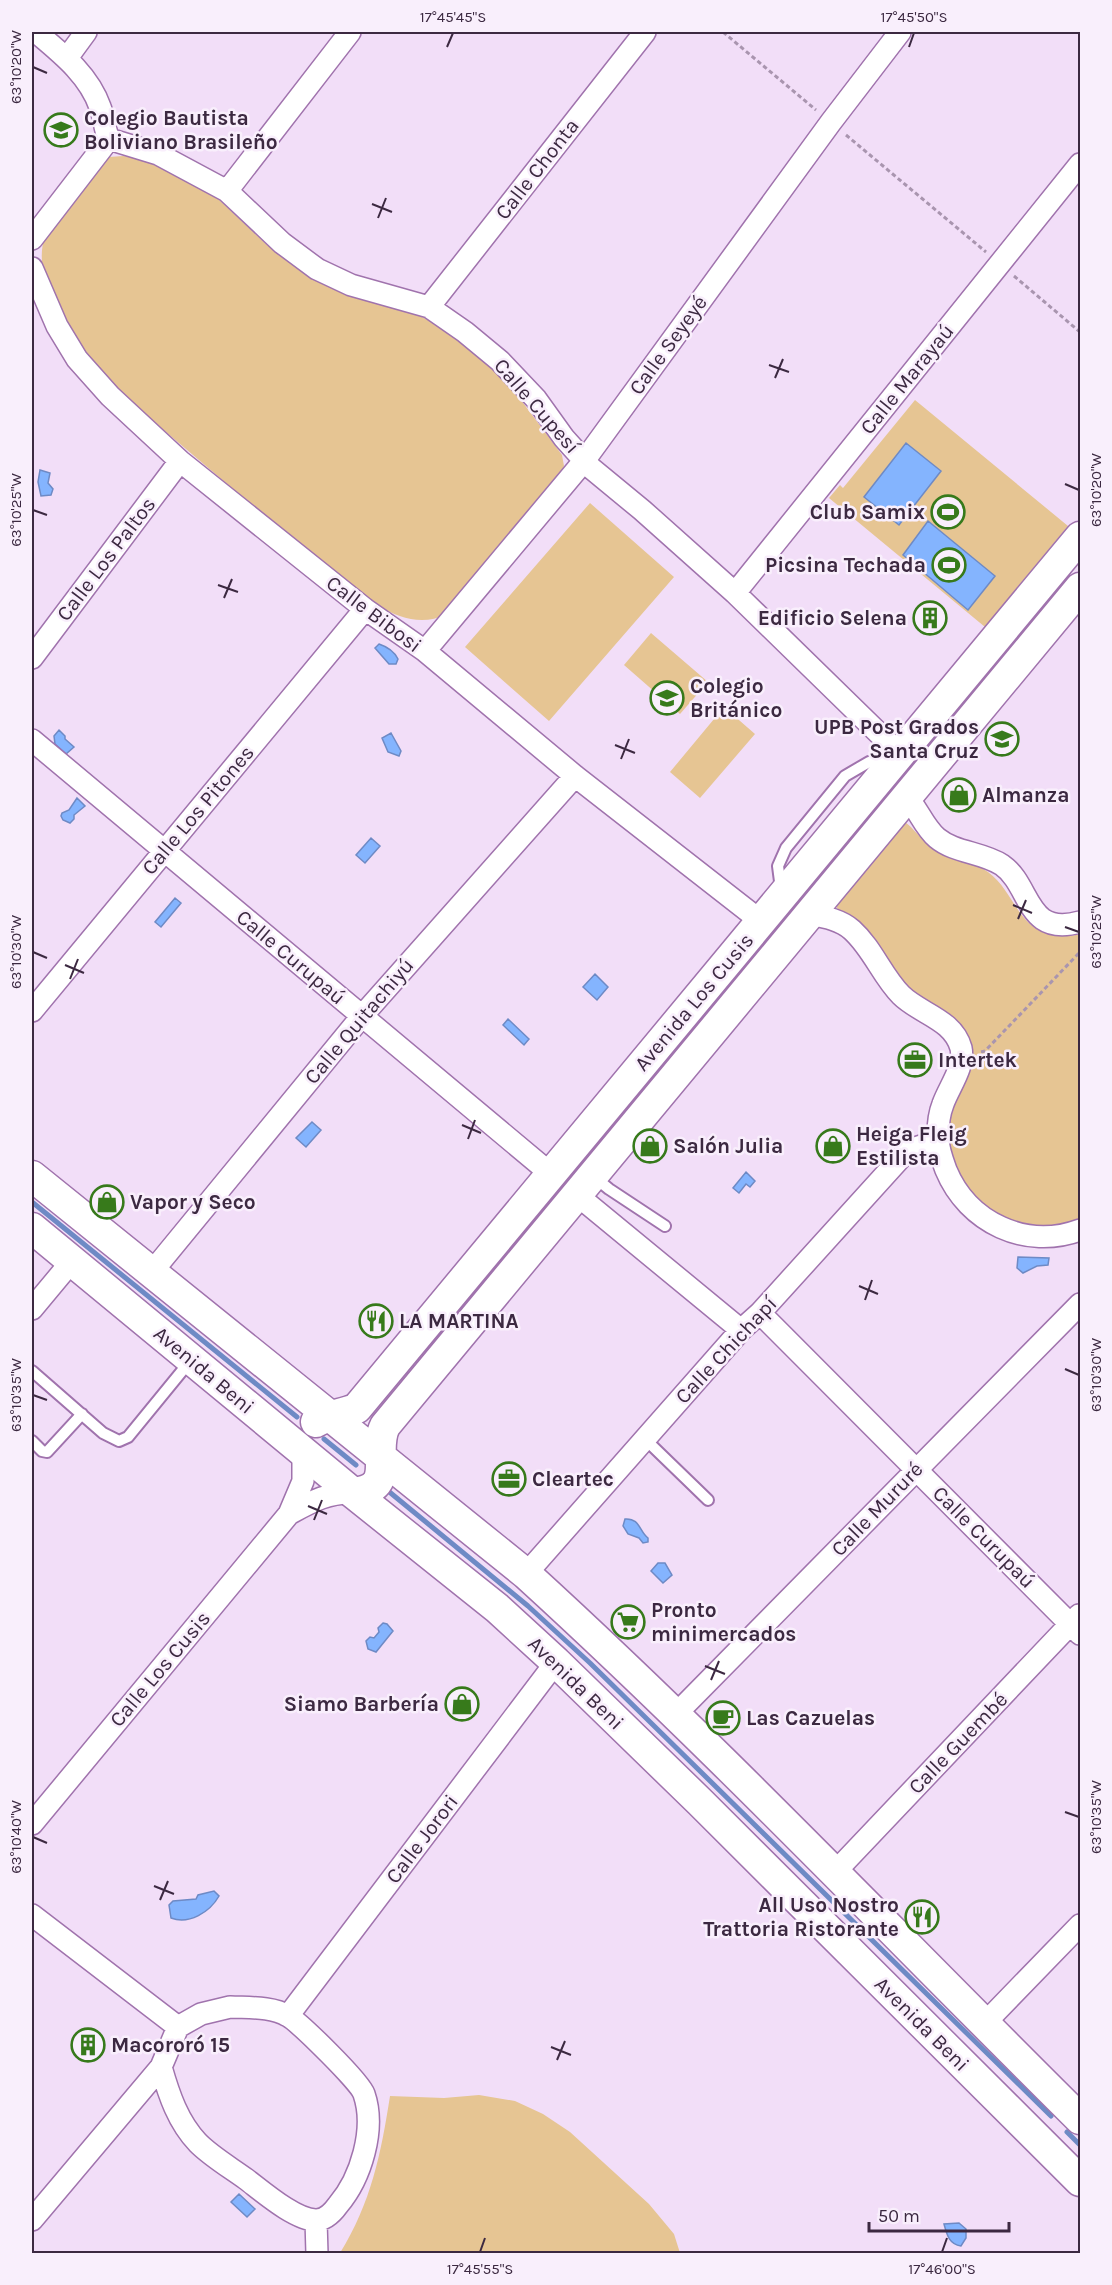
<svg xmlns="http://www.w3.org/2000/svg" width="1112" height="2285" font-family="Karla,sans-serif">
<rect width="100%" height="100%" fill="#f2def8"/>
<path fill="#e6c593" d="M 123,156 L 145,158 L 214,195 L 267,245 L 302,269 L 420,316 L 447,330 L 475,351 L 509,384 L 562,455 L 564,466 L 558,482 L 446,614 C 409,634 369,600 340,580 L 120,393 C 88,357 27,288 45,236 C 48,229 57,221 62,214 C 78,195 93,176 109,157 Z
M 915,400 L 1068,526 L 985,627 L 829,498 L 840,485 L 843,488 Z
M 590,503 L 674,577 L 549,721 L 465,647 Z
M 651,633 L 708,682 L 680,714 L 624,665 Z
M 724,707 L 755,734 L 700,798 L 670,772 Z
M 902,820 C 912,826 917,835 926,842 C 942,854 970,859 988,872 C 1013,890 1017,925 1048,934 C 1059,936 1070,937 1080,934 L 1080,1220 C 1067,1227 1055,1227 1040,1227 C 1033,1226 1024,1227 1017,1225 C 979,1214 950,1174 947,1135 C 945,1110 960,1083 968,1060 L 837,908 L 835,901 Z
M 479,2095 L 515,2101 L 543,2114 L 570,2132 L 649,2204 L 674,2234 L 680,2253 L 340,2253 C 371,2203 381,2154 390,2096 L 444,2098 Z"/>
<path fill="#84b4fe" stroke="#6e8ac5" stroke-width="1.5" d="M 906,443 L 941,471 L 899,525 L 864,497 Z
M 40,470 L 50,473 L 48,483 L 53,489 L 51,495 L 41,496 L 38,482 Z
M 928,521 L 995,576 L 968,610 L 903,555 Z
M 379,644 C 388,647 394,651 398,659 L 396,664 L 389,664 L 375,648 Z
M 59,730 L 65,736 L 65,739 L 74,747 L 66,754 L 55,744 L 54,736 Z
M 391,733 L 401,751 L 399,756 L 388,752 L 382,738 Z
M 77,798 L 85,806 L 74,815 L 74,819 L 70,823 L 63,820 L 61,816 L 62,813 L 69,810 Z
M 371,838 L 380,846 L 365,863 L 356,855 Z
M 175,898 L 181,903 L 161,927 L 155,922 Z
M 595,974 L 608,987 L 597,1000 L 583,987 Z
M 508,1019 L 529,1039 L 524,1045 L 503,1025 Z
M 312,1122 L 321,1130 L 306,1147 L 296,1138 Z
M 746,1172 L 755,1181 L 750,1187 L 746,1184 L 739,1193 L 733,1188 Z
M 1018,1257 L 1049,1258 L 1048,1265 L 1037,1266 L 1023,1273 L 1017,1268 Z
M 625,1519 C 640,1518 639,1531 648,1538 L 648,1542 L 643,1543 L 639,1538 L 628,1534 L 623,1526 Z
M 658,1563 L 665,1563 L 672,1575 L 663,1583 L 651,1571 Z
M 383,1623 L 387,1624 L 393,1631 L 376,1652 L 368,1649 L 366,1641 L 370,1637 L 374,1638 L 379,1632 L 378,1628 Z
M 214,1891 L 219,1896 C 210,1912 189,1925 171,1918 L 169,1905 L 173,1901 L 196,1899 L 198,1895 Z
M 239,2194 L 255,2209 L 247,2217 L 231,2202 Z
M 959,2223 L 966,2229 L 966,2238 L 961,2246 C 949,2244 947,2235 944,2224 Z"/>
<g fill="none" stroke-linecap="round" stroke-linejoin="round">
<path stroke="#6e8ac5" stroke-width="5" d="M 32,1202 L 297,1417
M 324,1439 L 356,1465
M 387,1490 L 528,1606 L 590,1663 L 1051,2116
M 1067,2132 L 1080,2145"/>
<g stroke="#a073ad" stroke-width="14">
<path id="lane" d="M 781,889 L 778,866 L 786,848 L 845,776 L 869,762 L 888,761
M 593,1176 L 609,1189 L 665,1226
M 32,1371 L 103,1433 L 119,1441 L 128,1437 L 191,1360
M 645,1439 L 708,1500
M 32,1441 L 42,1451 L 47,1452 L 82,1414"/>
</g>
<g stroke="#a073ad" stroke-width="24">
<path id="street" d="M 36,32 C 61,53 89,75 100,107 C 104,117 104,128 109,139 L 158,154 L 227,191 L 282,243 L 317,269 L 351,285 L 429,307 L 465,332 L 500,361 L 536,399 L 564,438 L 591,468 L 642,510 L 735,593 L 900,754
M 67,58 L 86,32
M 227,191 L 350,32
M 32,239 L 109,139
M 32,268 L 57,326 L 77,359 L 110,396 L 180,461 L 365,609 L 425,651 L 575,776 L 762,922
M 429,307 L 645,32
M 735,593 L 1080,164
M 425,651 L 584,461 L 831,122 L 900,32
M 32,658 L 180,461
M 32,740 L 551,1174
M 907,797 C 918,809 924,827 937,838 C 955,853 982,852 1002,865 C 1032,886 1025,937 1080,922
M 810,914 C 825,917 841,920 852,930 C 873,949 882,976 901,995 C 920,1014 953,1019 961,1048 C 965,1067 949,1087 943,1104 C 939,1114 938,1124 938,1135 C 937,1146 942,1159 946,1170 C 968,1223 1026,1250 1080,1230
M 32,1011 L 365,609
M 577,1195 L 741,1330
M 151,1273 L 362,1016 L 575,776
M 32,1309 L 72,1261
M 760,1313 L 1080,1634
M 289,1514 C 311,1502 328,1492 353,1493
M 526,1574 L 741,1330 L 760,1313 L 905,1153 L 912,1149 L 937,1141
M 675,1715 L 1080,1304
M 32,1824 L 289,1514 L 303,1481 L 303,1451
M 836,1871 L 1079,1615
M 32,1915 L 178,2027
M 230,2007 C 248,2008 272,2006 288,2016 C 300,2023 360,2082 364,2094 C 376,2129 361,2178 338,2205 C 333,2212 326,2220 316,2220 C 295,2220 262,2191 246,2179 C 231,2168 212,2157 198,2143 C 178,2122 169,2095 161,2067 L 178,2027 L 201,2014 Z
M 288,2016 L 556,1662
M 985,2023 L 1080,1925
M 32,2220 L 161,2067
M 316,2220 L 317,2254"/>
</g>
<g stroke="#a073ad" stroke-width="33">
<path id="secondary" d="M 32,1176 L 526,1574 C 718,1749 896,1937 1080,2119
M 32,1228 L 353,1493 L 497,1608 L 556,1662 L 700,1802 L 1080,2181
M 316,1422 C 328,1414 344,1415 357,1408 L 1080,537
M 353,1493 C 399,1488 371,1454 385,1426 L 1080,588"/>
</g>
<path stroke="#a995af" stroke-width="3" stroke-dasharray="4.5 3" stroke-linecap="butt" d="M 723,32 L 816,110
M 846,135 L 986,252
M 1014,276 L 1080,332
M 981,1052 L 985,1051 L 1080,952"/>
<use href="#lane" stroke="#fff" stroke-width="10"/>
<use href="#street" stroke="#fff" stroke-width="21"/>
<use href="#secondary" stroke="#fff" stroke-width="30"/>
</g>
<path fill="none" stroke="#3c2941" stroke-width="2" d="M 447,47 L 453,33M 909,47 L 914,33M 33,67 L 47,73M 372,204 L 392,212M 378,218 L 386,198M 769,365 L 789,372M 775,378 L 783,359M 1065,484 L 1079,490M 33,510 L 47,515M 218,585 L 238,592M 224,598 L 232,579M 615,745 L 635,753M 621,759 L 629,739M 1013,905 L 1032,913M 1018,919 L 1026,900M 1065,927 L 1079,932M 33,952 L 47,958M 65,965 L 84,973M 70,979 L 78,959M 462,1125 L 481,1133M 468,1139 L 475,1120M 859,1286 L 878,1294M 865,1300 L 872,1280M 1065,1369 L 1079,1375M 33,1395 L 47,1400M 308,1506 L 327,1514M 314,1520 L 322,1500M 705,1666 L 725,1674M 711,1680 L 719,1661M 1065,1812 L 1079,1817M 33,1837 L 47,1843M 154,1886 L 174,1894M 160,1900 L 168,1881M 551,2047 L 571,2055M 557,2060 L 565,2041M 480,2252 L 485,2238M 942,2252 L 947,2238"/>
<defs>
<g id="school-ring" transform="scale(1.725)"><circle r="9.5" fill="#f9effc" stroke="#377a1b" stroke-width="1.5"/><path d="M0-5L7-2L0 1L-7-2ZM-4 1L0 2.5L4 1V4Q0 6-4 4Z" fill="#377a1b"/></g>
<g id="stadium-ring" transform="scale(1.725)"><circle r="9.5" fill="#f9effc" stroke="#377a1b" stroke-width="1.5"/><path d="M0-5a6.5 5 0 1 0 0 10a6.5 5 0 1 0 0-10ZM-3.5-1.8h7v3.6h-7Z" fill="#377a1b"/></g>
<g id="building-ring" transform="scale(1.725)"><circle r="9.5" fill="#f9effc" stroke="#377a1b" stroke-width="1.5"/><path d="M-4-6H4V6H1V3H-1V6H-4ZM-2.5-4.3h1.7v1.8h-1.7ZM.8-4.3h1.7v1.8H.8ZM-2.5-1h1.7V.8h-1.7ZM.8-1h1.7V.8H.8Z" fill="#377a1b"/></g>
<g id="university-ring" transform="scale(1.725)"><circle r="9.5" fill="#f9effc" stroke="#377a1b" stroke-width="1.5"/><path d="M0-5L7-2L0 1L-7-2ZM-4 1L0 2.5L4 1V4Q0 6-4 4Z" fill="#377a1b"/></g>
<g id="shop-ring" transform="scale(1.725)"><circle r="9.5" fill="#f9effc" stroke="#377a1b" stroke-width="1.5"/><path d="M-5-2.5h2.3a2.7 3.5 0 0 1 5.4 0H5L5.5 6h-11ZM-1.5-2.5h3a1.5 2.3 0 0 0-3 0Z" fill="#377a1b"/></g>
<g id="office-ring" transform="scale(1.725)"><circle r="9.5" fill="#f9effc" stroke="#377a1b" stroke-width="1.5"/><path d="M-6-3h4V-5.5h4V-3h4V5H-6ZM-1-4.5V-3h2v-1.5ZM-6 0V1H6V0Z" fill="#377a1b"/></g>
<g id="restaurant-ring" transform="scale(1.725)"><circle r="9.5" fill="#f9effc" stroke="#377a1b" stroke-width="1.5"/><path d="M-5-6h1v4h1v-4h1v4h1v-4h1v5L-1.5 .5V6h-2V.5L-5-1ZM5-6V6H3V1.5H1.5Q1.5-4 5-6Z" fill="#377a1b"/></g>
<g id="supermarket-ring" transform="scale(1.725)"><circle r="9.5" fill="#f9effc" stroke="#377a1b" stroke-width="1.5"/><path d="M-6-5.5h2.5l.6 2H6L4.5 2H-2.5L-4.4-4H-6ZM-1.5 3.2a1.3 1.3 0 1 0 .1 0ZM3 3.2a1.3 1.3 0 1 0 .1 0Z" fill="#377a1b"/></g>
<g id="cafe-ring" transform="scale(1.725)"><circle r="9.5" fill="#f9effc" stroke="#377a1b" stroke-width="1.5"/><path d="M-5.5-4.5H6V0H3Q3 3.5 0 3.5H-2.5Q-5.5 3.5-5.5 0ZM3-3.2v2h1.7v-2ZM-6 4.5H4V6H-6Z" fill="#377a1b"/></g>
</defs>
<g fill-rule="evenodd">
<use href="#school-ring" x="61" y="130"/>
<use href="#stadium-ring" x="948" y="512"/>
<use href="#stadium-ring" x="949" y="565"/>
<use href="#building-ring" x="930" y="618"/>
<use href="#school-ring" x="667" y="698"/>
<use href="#university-ring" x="1002" y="739"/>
<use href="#shop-ring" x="959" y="795"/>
<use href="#office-ring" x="915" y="1060"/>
<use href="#shop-ring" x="650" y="1146"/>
<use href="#shop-ring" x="833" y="1146"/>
<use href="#shop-ring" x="107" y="1202"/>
<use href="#restaurant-ring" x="376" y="1321"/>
<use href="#office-ring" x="509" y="1479"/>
<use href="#supermarket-ring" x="628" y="1622"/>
<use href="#shop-ring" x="462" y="1704"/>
<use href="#cafe-ring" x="723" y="1718"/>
<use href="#restaurant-ring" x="922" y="1917"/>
<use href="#building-ring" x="88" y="2045"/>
</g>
<g text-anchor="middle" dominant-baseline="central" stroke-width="5" stroke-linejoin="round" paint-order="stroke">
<g font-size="21" font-weight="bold" fill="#3c2941" stroke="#f9effc" text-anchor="start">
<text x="84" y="118">Colegio Bautista<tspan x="84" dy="24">Boliviano Brasileño</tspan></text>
<text x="925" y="512" text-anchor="end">Club Samix</text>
<text x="926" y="565" text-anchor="end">Picsina Techada</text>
<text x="907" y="618" text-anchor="end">Edificio Selena</text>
<text x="690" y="686">Colegio<tspan x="690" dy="24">Británico</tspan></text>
<text x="979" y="727" text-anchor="end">UPB Post Grados<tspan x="979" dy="24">Santa Cruz</tspan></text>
<text x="982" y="795">Almanza</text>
<text x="938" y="1060">Intertek</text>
<text x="856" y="1134">Heiga Fleig<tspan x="856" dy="24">Estilista</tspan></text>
<text x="673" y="1146">Salón Julia</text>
<text x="130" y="1202">Vapor y Seco</text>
<text x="399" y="1321">LA MARTINA</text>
<text x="532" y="1479">Cleartec</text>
<text x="651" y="1610">Pronto<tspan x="651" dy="24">minimercados</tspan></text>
<text x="439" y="1704" text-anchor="end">Siamo Barbería</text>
<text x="746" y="1718">Las Cazuelas</text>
<text x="899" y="1905" text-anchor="end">All Uso Nostro<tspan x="899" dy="24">Trattoria Ristorante</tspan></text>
<text x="111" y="2045">Macororó 15</text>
</g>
<g font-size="21" fill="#3c2941" stroke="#f9effc">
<text transform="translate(537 169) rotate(-52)">Calle Chonta</text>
<text transform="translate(668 345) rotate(-54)">Calle Seyeyé</text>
<text transform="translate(907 379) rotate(-51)">Calle Marayaú</text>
<text transform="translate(537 406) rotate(49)">Calle Cupesí</text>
<text transform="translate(106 559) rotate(-53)">Calle Los Paltos</text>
<text transform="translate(374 614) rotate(37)">Calle Bibosi</text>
<text transform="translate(198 810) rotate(-50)">Calle Los Pitones</text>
<text transform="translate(291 957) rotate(40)">Calle Curupaú</text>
<text transform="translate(694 1002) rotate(-50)">Avenida Los Cusis</text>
<text transform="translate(359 1021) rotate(-50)">Calle Quitachiyú</text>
<text transform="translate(726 1350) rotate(-47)">Calle Chichapí</text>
<text transform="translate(204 1370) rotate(40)">Avenida Beni</text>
<text transform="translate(877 1509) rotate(-46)">Calle Mururé</text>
<text transform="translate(984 1537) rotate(45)">Calle Curupaú</text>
<text transform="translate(160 1669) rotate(-50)">Calle Los Cusis</text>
<text transform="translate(576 1683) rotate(44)">Avenida Beni</text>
<text transform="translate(958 1743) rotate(-46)">Calle Guembé</text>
<text transform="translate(422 1839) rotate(-53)">Calle Jorori</text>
<text transform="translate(922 2024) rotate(45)">Avenida Beni</text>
</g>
</g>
<rect width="1112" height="2285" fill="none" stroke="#f9effc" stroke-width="66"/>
<path d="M869 2222v9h140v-9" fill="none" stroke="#3c2941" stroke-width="3"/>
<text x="878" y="2222" font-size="18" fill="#3c2941" stroke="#f9effc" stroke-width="4.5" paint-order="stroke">50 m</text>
<rect x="33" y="33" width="1046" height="2219" fill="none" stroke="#3c2941" stroke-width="2"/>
<g font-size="15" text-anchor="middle" fill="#3c2941">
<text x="453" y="22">17°45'45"S</text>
<text x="914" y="22">17°45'50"S</text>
<text transform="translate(16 67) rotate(-90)" y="5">63°10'20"W</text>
<text transform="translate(1096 490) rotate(-90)" y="5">63°10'20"W</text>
<text transform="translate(16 510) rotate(-90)" y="5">63°10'25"W</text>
<text transform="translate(1096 932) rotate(-90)" y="5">63°10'25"W</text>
<text transform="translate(16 952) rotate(-90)" y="5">63°10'30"W</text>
<text transform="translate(1096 1375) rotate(-90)" y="5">63°10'30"W</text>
<text transform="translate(16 1395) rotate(-90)" y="5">63°10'35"W</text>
<text transform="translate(1096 1817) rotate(-90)" y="5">63°10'35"W</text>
<text transform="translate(16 1837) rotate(-90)" y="5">63°10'40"W</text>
<text x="480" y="2274">17°45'55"S</text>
<text x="942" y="2274">17°46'00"S</text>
</g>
</svg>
